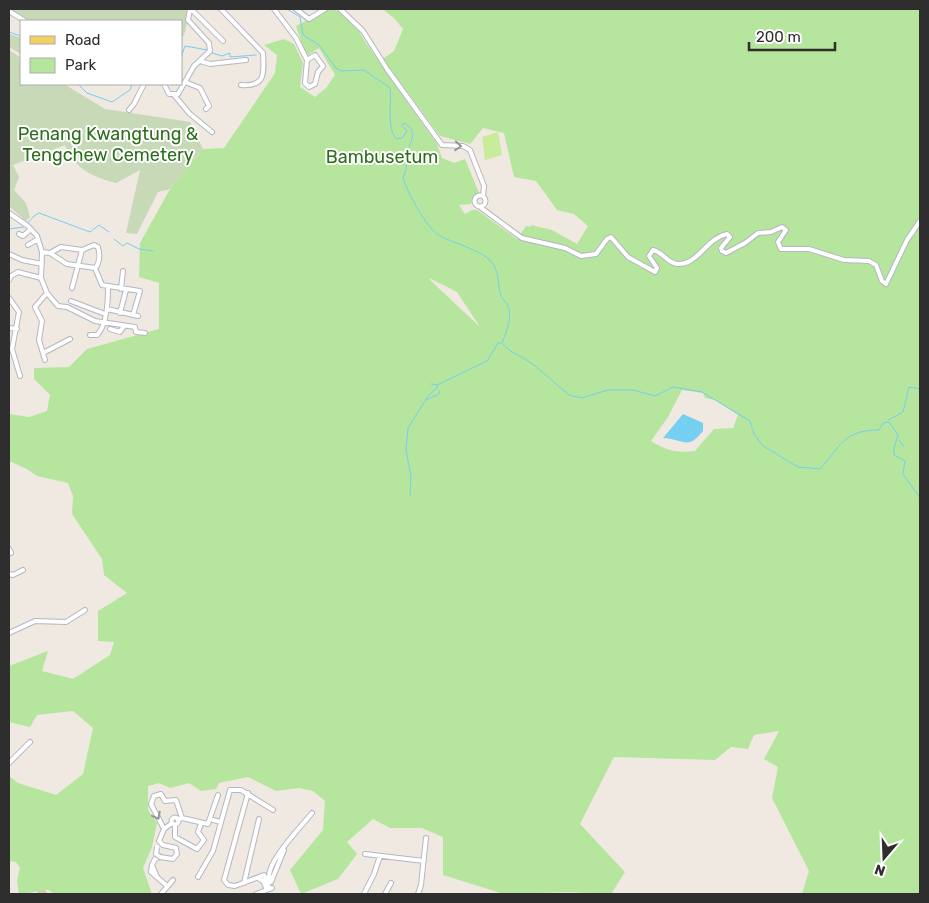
<svg xmlns="http://www.w3.org/2000/svg" width="929" height="903" font-family="Rubik,sans-serif">
<rect width="100%" height="100%" fill="#efe9e1"/>
<path fill="#b6e59e" fill-rule="evenodd" d="M 328,9 C 344,9 357,26 364,40 L 437,144 L 442,158 L 454,163 L 465,159 L 479,193 L 473,196 L 471,204 L 459,205 L 465,214 L 472,210 L 477,210 L 517,239 L 526,226 L 531,227 L 531,225 L 552,230 L 577,244 L 588,226 L 574,214 L 557,210 L 536,181 L 514,177 L 504,133 L 483,128 L 470,144 L 440,136 L 383,59 L 394,51 L 403,29 L 394,18 L 382,9 L 920,9 L 920,894 L 802,894 L 809,871 L 772,798 L 778,767 L 764,759 L 779,731 L 754,735 L 748,749 L 731,747 L 715,760 L 614,757 L 580,824 L 625,872 L 611,894 L 568,892 L 504,894 L 443,875 L 443,837 L 422,828 L 390,828 L 373,819 L 347,842 L 357,854 L 338,879 L 301,894 L 290,870 L 323,830 L 325,801 L 313,791 L 299,788 L 276,791 L 248,777 L 219,783 L 216,789 L 201,791 L 189,783 L 170,788 L 159,783 L 148,786 L 148,810 L 157,823 L 152,847 L 143,868 L 152,894 L 53,894 L 49,890 C 38,890 30,894 19,894 L 17,881 L 20,868 L 16,862 L 9,861 L 9,776 L 18,783 L 56,795 L 83,774 L 93,728 L 73,711 L 37,715 L 30,727 L 9,722 L 9,666 L 48,651 L 42,671 L 73,679 L 110,655 L 114,642 L 98,641 L 98,611 L 127,593 L 104,575 L 102,559 L 72,514 L 73,496 L 68,483 L 37,476 L 27,469 L 9,461 L 9,414 L 29,417 L 47,411 L 50,395 L 34,379 L 34,368 L 69,367 L 87,349 L 159,329 L 159,283 L 139,277 L 140,243 L 170,189 L 203,149 L 224,148 L 275,73 L 277,55 L 264,45 L 284,39 L 294,44 L 303,63 L 300,87 L 315,97 L 326,88 L 335,75 L 319,48 L 306,56 L 296,26 ZM 429,278 L 457,292 L 480,327 L 429,279 ZM 682,390 L 703,393 L 705,398 L 715,400 L 738,415 L 733,428 L 714,429 L 695,451 C 676,453 667,451 651,441 L 668,417 Z"/>
<path fill="#c8d9b8" d="M 9,9 L 190,9 L 184,36 L 181,37 L 181,21 L 28,21 Z
M 10,34 L 21,38 L 21,54 L 9,47 Z
M 9,50 L 21,58 L 21,84 L 64,84 L 105,109 L 190,122 L 203,149 L 170,189 L 158,192 L 137,234 L 126,233 L 140,170 L 116,183 C 91,176 76,170 65,145 L 13,165 L 19,177 L 14,190 L 26,203 L 30,217 L 26,221 L 9,206 Z"/>
<path fill="#c9ec9a" d="M 498,132 L 502,155 L 485,160 L 482,137 Z"/>
<path fill="#75cff0" d="M 683,414 L 703,423 L 703,431 C 687,451 685,439 663,438 Z"/>
<g fill="none" stroke-linecap="round" stroke-linejoin="round">
<path stroke="#75cff0" stroke-width="1" d="M 287,9 L 300,17 L 303,35 L 319,45 L 336,68 L 341,71 L 364,70 L 390,88 C 392,101 386,131 397,139 L 402,138 L 407,131 L 402,126 L 404,123 C 420,131 409,143 407,155 C 406,165 408,166 403,178 C 407,192 427,229 440,236 C 453,243 485,251 493,264 C 499,273 498,283 500,293 C 501,298 506,302 508,306 C 513,316 506,333 502,343 L 509,350 L 533,364 L 569,395 L 582,398 L 608,390 L 633,390 L 655,396 L 673,387 L 702,392 L 750,421 L 754,434 L 762,445 L 773,452 L 798,467 L 820,469 C 841,446 843,430 879,430 L 883,423 L 889,422 L 898,435 L 894,448 L 894,455 L 905,461 L 903,474 L 920,498
M 9,32 L 21,36
M 212,53 L 222,56 L 230,53 L 230,57 L 256,55
M 181,58 L 185,46 L 208,50
M 78,84 L 87,93 L 112,102 L 130,90 L 132,84
M 9,229 L 24,227 L 34,216 L 39,213 L 90,232 L 99,225 L 109,232
M 114,239 L 123,246 L 127,243 L 139,249 L 153,251
M 431,384 L 437,385
M 426,400 L 439,394 L 440,391
M 888,420 L 903,412 L 909,387 L 920,389
M 899,440 L 904,447
M 410,495 L 411,476 L 406,450 L 408,428 L 428,396 L 437,388 L 437,385 L 487,361 L 498,343 L 501,343"/>
<g stroke="#b4b7c1" stroke-width="6">
<path id="minor" d="M 191,9 L 223,41
M 221,9 L 263,53 C 264,73 266,87 241,85
M 274,9 L 296,38 L 307,60
M 296,9 L 309,19 L 325,9
M 340,9 L 363,31 L 387,69 L 442,145 L 463,146 L 470,150 L 484,186 L 483,196
M 9,11 L 25,21
M 315,55 L 323,66 L 318,72 L 315,84 L 309,87 L 305,83 L 307,60 Z
M 200,61 L 210,64 L 246,60
M 185,82 L 200,88 L 209,106 L 206,109
M 164,84 L 169,94 L 178,94 L 194,66 L 210,51 L 209,43 L 188,20 L 190,9
M 174,95 L 190,114 L 212,132
M 129,110 L 134,104 L 144,84
M474.5 201a5.5 5.5 0 1 1 11 0a5.5 5.5 0 1 1-11 0Z
M 480,207 L 522,238 L 565,248 L 581,256 L 596,254 L 607,239 L 611,237 L 628,257 L 655,272 L 657,268 L 649,256 L 653,250 C 663,252 667,263 677,264 C 699,265 706,238 727,234 L 730,237 L 721,248 L 722,251 L 726,253 L 745,243 L 758,233 L 771,232 L 782,227 L 786,230 L 778,242 L 781,249 L 809,249 L 844,260 L 869,261 L 876,265 L 882,281 L 886,284 L 907,240 L 920,221
M 9,213 L 28,226 L 37,236 L 42,252 L 41,278 L 47,293 L 35,307 L 42,321 L 39,340 L 45,360
M 19,234 L 23,236 L 31,229
M 28,245 L 38,239
M 42,252 L 50,253 L 67,264 L 95,268
M 50,253 L 61,247 L 82,250 L 94,245 L 98,247 C 100,254 100,263 95,268
M 9,254 L 22,260 L 42,264
M 95,268 L 102,285 L 140,291 L 133,315
M 9,280 L 11,276 L 18,272 L 41,278
M 72,288 L 82,250
M 121,289 L 123,271
M 47,293 L 58,306 L 67,307 L 95,321 L 135,327 L 136,332 L 145,333
M 9,298 L 19,312 L 12,349 L 20,376
M 71,301 L 105,314
M 107,309 L 138,316
M 120,313 L 126,290
M 9,328 L 17,329
M 110,329 L 120,332 L 124,326
M 90,335 L 97,335 C 107,325 108,301 108,288
M 43,353 L 70,339
M 9,549 L 11,553
M 9,574 L 13,575 L 23,570
M 9,633 L 35,621 L 66,622 L 85,610
M 9,763 L 30,742
M 248,793 L 224,880 L 228,885 L 235,886 L 264,875 L 270,889
M171.5 821a3.5 3.5 0 1 1 7 0a3.5 3.5 0 1 1-7 0Z
M 178,820 L 182,818 L 208,824 L 218,795
M 213,820 L 221,822
M 172,823 L 164,829 L 151,804 L 154,796 L 161,794 L 165,801 L 176,800 L 182,818
M 175,825 L 175,837 L 197,849 L 204,840 L 198,832 L 201,824
M 365,854 L 424,861
M 152,865 L 155,859 L 161,857
M 157,877 L 152,865 L 151,872 L 166,885
M 198,877 L 213,851 L 230,790 L 241,790 L 273,810
M 258,878 L 263,881 L 267,890
M 269,879 C 266,862 301,827 312,813
M 271,882 L 284,850
M 244,883 L 259,819
M 161,894 L 173,880
M 256,894 L 272,888
M 364,894 L 374,874 L 380,856
M 385,894 L 391,883
M 418,894 L 421,885 L 426,838"/>
</g>
<g stroke="#c9c9c9" stroke-width="8">
<path id="major" d="M 41,894 L 43,894"/>
</g>
<use href="#minor" stroke="#fff" stroke-width="4"/>
<use href="#major" stroke="#f2d163" stroke-width="5"/>
<g stroke="#b4b7c1" stroke-width="6" stroke-linecap="butt">
<path id="minor-bridge" d="M 157,847 L 156,854 L 160,857 L 173,859 L 177,854 L 176,848 L 163,845 L 159,841 L 164,829"/>
</g>
<use href="#minor-bridge" stroke="#fff" stroke-width="4"/>
</g>
<defs><path id="oneway-chevron" d="M-2-3.5L2.5 0L-2 3.5" fill="none" stroke-width="1.6" stroke-linecap="round" stroke-linejoin="round" transform="scale(1.25)"/></defs>
<g stroke="#969696">
<use href="#oneway-chevron" transform="translate(458 146) rotate(5)"/>
<use href="#oneway-chevron" transform="translate(157 816) rotate(62)"/>
</g>
<g text-anchor="middle" dominant-baseline="central" stroke-width="4" stroke-linejoin="round" paint-order="stroke">
<g font-size="18" fill="#2c6e1b" stroke="#fff">
<text x="108" y="134">Penang Kwangtung &amp;<tspan x="108" dy="21">Tengchew Cemetery</tspan></text>
<text x="382" y="157">Bambusetum</text>
</g>
</g>
<rect width="929" height="903" fill="none" stroke="#2e2e2e" stroke-width="20"/>
<rect x="20" y="20" width="162" height="65" fill="#ffffff" stroke="#ababab"/>
<rect x="30" y="36" width="25" height="8" fill="#f2d163" stroke="#ababab"/>
<text x="65" y="45" font-size="15" fill="#2e2e2e">Road</text>
<rect x="30" y="58" width="25" height="15" fill="#b6e59e" stroke="#ababab"/>
<text x="65" y="70" font-size="15" fill="#2e2e2e">Park</text>
<g transform="translate(884 858) rotate(199)" stroke="#ffffff" stroke-width="4" paint-order="stroke">
<path d="M0-4L9 19L0 12L-9 19Z" fill="#2e2e2e"/>
<text y="-8" font-size="14" font-weight="bold" text-anchor="middle" fill="#2e2e2e">N</text>
</g>
<path d="M749 42v8h86v-8" fill="none" stroke="#2e2e2e" stroke-width="2.5"/>
<text x="756" y="42" font-size="15" fill="#2e2e2e" stroke="#ffffff" stroke-width="4" paint-order="stroke">200 m</text>
</svg>
